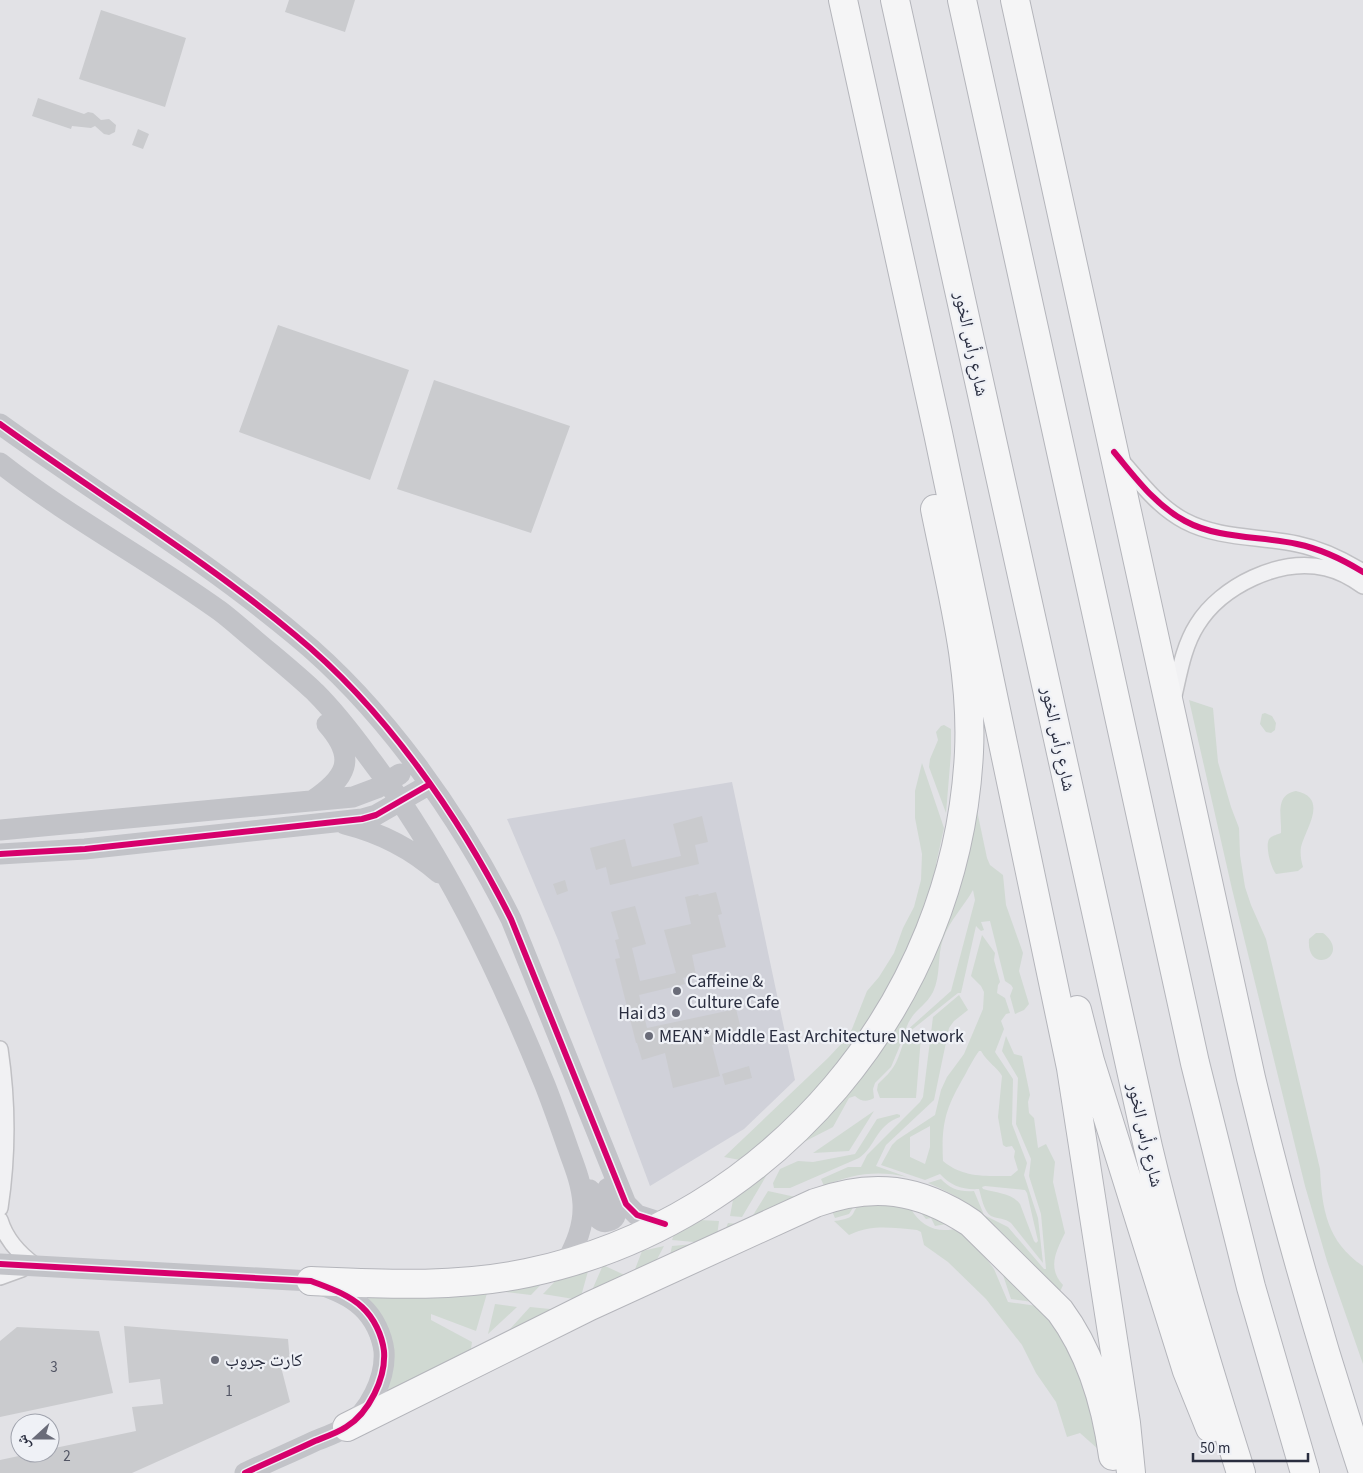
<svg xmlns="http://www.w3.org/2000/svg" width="1363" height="1473" font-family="'Source Sans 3','Noto Naskh Arabic',sans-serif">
<rect width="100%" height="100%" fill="#e2e2e6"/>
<path fill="#d0d1d9" d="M 732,782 L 795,1080 L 744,1129 L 650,1186 L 558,940 L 507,819 Z"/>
<path fill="#d0d9d2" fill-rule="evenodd" d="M 1189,700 L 1213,708 L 1218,762 L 1231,807 L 1239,828 L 1240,855 L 1245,887 L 1251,905 L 1266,939 L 1320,1169 C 1322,1209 1327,1242 1363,1266 L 1363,1364 L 1327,1261 L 1305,1186 L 1232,889 Z
M 1265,713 L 1272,716 L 1276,723 L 1275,730 L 1271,733 L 1266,732 L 1260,724 L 1262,714 Z
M 944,725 L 951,729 L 951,753 L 946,813 L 929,767 L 930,759 L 938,740 L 936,732 L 941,726 Z
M 922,763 L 944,828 L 936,864 L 942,870 L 931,906 L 852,1054 L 745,1161 L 724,1157 L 828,1058 L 843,1042 L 852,1029 L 867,991 L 879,977 L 894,953 L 903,928 L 914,907 L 921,880 L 922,854 L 915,818 L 915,791 Z
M 1296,791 C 1329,798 1306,828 1301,847 C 1300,854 1301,860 1303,867 L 1298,871 L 1276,874 C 1271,869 1264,843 1270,838 C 1272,836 1278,834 1281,833 C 1282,817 1274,795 1296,791 Z
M 975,801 L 987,858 L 990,865 L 1003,875 L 1006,905 L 1023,953 L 1019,971 L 1029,1004 L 1024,1010 L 1015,1014 L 1010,996 L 1013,988 L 1011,985 L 1005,981 L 990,921 L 981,922 L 984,930 L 981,931 L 976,926 L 961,993 L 958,993 L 904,1036 L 891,1067 L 875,1083 L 873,1089 L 874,1098 C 867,1102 862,1102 855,1096 L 849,1098 L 833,1127 L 800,1144 L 778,1161 L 951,907 L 967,855 ZM 973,890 L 975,900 L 951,991 L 905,1032 C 911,1010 924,1009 933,992 C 941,976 937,956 943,939 C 950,920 964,906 973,890 Z
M 1316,933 L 1323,933 C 1353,956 1306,977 1309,939 Z
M 982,935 L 995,953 L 994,960 L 1000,982 L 998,985 L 997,993 L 1005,998 L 1010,1013 L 1006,1014 L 1001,1021 L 1004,1029 L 995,1052 L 1013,1079 L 1012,1124 L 1027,1163 L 1024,1175 L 1038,1218 L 1043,1263 L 1011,1223 C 1005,1218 998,1219 991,1216 C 984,1212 981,1196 979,1189 C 963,1190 951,1186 940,1174 L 925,1180 L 881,1165 L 892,1145 L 897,1140 L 935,1115 L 941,1090 L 947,1077 L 964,1054 L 983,1009 L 984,992 L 981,986 L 971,976 ZM 979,1051 L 981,1051 C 988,1063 997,1067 1002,1076 L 998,1117 L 1003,1145 L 1006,1147 L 1012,1146 L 1015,1151 L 1014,1157 L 1018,1170 L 1011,1176 C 986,1176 963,1178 943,1161 C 941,1123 946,1107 965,1075 C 969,1067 974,1058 979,1051 ZM 930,1126 L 930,1147 L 925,1164 L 910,1157 L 910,1137 ZM 985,1186 L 1025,1190 L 1027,1193 L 1038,1241 L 1036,1243 L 1034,1241 L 1020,1204 C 1012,1193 996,1193 983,1189 L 982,1187 Z
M 959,995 L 968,1010 L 954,1021 L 949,1028 L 934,1100 L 886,1145 L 876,1166 L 907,1177 C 877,1170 852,1174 824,1186 L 821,1179 L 848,1167 L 861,1167 L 867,1155 L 920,1102 L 923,1097 L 933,1017 Z
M 1006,1036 L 1014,1054 L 1022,1056 L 1030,1095 L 1028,1102 L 1029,1113 L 1034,1118 L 1038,1148 L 1046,1144 L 1055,1162 L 1053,1182 L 1065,1233 C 1056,1251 1047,1268 1063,1285 L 1059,1294 C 1033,1266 1005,1232 975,1209 C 960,1198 945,1190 928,1183 L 941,1179 C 950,1189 960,1192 974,1191 L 984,1215 L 1008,1227 L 1044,1269 L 1046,1269 L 1041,1214 L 1029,1176 L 1031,1159 L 1016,1124 L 1018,1078 L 1002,1051 Z
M 921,1037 L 916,1098 L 880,1098 L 877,1090 L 878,1084 C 894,1069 896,1065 903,1044 Z
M 874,1111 L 849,1151 L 813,1153 Z
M 897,1114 L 900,1115 L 900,1117 C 875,1126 877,1145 859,1158 L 790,1188 L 774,1188 L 773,1183 L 780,1169 L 798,1161 L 813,1162 L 855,1154 L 877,1119 Z
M 775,1161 L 742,1217 L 730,1216 L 735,1189 Z
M 768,1191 L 800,1198 L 722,1238 L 669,1260 L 672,1246 L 694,1244 L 694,1242 L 672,1240 L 677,1226 L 700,1220 L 719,1221 L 717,1236 L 722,1238 L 728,1223 L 747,1225 Z
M 863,1201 L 910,1207 C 920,1227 938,1234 959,1228 L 976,1245 L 994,1269 L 1008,1302 L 1037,1306 L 1048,1316 L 1072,1354 L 1085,1390 L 1098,1449 L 1080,1433 L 1067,1437 L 1056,1402 L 1036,1373 L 1022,1345 L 986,1299 L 948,1262 L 924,1245 L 921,1232 L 917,1230 C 891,1228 873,1224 849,1235 L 834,1221 C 860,1218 848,1213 863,1201 Z
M 856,1203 L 849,1214 L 835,1218 L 831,1209 Z
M 915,1206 L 952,1223 L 935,1226 L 931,1218 L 926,1219 Z
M 664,1246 L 653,1267 L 634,1272 L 642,1251 Z
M 590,1264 L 580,1300 L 543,1294 L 563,1273 Z
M 603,1265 L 631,1278 L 590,1295 Z
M 1002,1272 L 1034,1302 L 1011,1299 Z
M 552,1273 L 531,1295 L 488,1290 L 476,1331 L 431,1314 L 431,1320 L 472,1342 L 470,1356 L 375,1404 L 385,1385 L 357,1296 Z
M 495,1304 L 517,1307 L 488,1334 Z
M 530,1307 L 560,1310 L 500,1340 Z"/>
<path fill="#cacbce" d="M 289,0 L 355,0 L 345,32 L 285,12 Z
M 101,10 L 186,38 L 165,107 L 79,79 Z
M 38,98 L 84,114 L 88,112 L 93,113 L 101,120 L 109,119 L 116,125 L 115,132 L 109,135 L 104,134 L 95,126 L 91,128 L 72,126 L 71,129 L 32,116 Z
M 138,129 L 149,134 L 143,149 L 132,145 Z
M 278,325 L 409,370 L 370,480 L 239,432 Z
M 434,380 L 570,426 L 531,533 L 397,489 Z
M 702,816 L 708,842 L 695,845 L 699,864 L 610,885 L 606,867 L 596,870 L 590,848 L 625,839 L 632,867 L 681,856 L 673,824 Z
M 565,880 L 568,891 L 557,895 L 553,884 Z
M 716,892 L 722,914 L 718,915 L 726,947 L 692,955 L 696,975 L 683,978 L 685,984 L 639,995 L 647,1028 L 736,1009 L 743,1037 L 712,1045 L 720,1076 L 673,1088 L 665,1053 L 642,1060 L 637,1043 L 636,1043 L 615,959 L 620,958 L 615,940 L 619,939 L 611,912 L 635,906 L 646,944 L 632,948 L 640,981 L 676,973 L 664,930 L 691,924 L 685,897 L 698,894 L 699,896 Z
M 749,1066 L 752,1078 L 725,1085 L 722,1074 Z
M 124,1326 L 288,1339 L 290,1362 L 280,1363 L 290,1402 L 132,1473 L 0,1473 L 0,1460 L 33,1453 L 50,1453 L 50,1449 L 136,1431 L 132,1407 L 163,1404 L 160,1379 L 129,1383 Z
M 17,1327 L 99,1331 L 113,1393 L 0,1417 L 0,1341 Z"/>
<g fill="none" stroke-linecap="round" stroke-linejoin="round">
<g stroke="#c0c0c4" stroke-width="18">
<path id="street" d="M 1119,458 C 1139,481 1158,507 1185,521 C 1219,539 1260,536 1297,544 C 1321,549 1342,559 1363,572
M 1173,700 C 1179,675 1183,647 1197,625 C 1221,586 1280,557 1326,568 C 1339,571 1352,578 1363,586
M 0,1049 C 8,1103 8,1155 0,1208
M 0,1220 C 6,1240 19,1254 36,1266
M 0,1277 L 22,1269"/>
</g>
<g stroke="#b4b5bb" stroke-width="30">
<path id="highway" d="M 843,0 L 938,433 L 1071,1068 L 1126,1423 L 1131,1473
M 895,0 L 1148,1147 C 1174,1257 1207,1365 1241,1473
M 962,0 L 1195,1063 L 1251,1287 L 1305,1473
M 1015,0 L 1251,1078 C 1283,1211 1320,1342 1363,1472
M 1077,1010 L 1090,1061 L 1187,1371 L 1210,1428
M 311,1281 C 384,1284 456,1288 527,1273 C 773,1222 957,1002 969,752 C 973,670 951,589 935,509
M 347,1427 L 590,1306 L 815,1203 C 873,1182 919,1188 971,1223 L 1060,1311 C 1091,1353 1106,1404 1113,1456"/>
</g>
<use href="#street" stroke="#f1f1f3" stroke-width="15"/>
<path stroke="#c2c3c8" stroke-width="21" d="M 0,424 C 98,495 202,557 295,635 C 384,708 460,817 511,919 L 626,1204 L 637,1215 L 665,1224
M 0,463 C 70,518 148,559 220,611 C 232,620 244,631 256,641 C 276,658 296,674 315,692 C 335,712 352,734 368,756 C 444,855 498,970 545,1085 C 554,1108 562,1131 570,1154 C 576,1170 582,1186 583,1204 C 584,1226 576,1244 566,1263
M 312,801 C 346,778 358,759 327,724
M 345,824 C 381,833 412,849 439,873
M 0,830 L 353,797 L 377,788 L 400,774
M 0,854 L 85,849 L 362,819 L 376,815 L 430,784
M 590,1190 L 597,1217 C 600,1220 603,1223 608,1221 C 624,1217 612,1197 608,1188
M 0,1264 L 311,1281 C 329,1288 348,1294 362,1307 C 374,1318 382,1335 384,1351 C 386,1378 369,1413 346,1427 C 337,1433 325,1437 315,1441 C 292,1452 268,1462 245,1473"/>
<use href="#highway" stroke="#f5f5f6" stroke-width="28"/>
<g stroke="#eff1f6" stroke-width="9">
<path id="cycleway" d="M 0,424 C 98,495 202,557 295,635 C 384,708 460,817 511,919 L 626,1204 L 637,1215 L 665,1224
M 1114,452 C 1135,477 1155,505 1185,521 C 1218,539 1260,536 1297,544 C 1321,549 1342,559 1363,572
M 0,854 L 85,849 L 362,819 L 376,815 L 430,784
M 0,1264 L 311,1281 C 329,1288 348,1294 362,1307 C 374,1318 382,1335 384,1351 C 386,1378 369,1413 346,1427 C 337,1433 325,1437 315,1441 C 292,1452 268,1462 245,1473"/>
</g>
<use href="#cycleway" stroke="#d6006c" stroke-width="6"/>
</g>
<g fill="#6a6c79" stroke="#eff1f6" stroke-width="2">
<circle cx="677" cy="991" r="5"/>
<circle cx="676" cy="1013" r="5"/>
<circle cx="649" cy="1036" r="5"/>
<circle cx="215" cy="1360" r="5"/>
</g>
<g text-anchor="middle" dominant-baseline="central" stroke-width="4.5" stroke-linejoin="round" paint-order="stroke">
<g font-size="15" fill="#525564">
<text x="54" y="1367">3</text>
<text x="229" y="1391">1</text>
<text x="67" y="1456">2</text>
</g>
<g font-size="18" fill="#292d3f" stroke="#eff1f6">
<text transform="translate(971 344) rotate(78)">شارع رأس الخور</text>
<text transform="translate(1058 739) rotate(78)">شارع رأس الخور</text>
<text transform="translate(1145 1135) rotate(77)">شارع رأس الخور</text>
</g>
<g font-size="18" fill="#292d3f" stroke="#eff1f6" text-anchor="start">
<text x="687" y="981">Caffeine &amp;<tspan x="687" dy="21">Culture Cafe</tspan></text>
<text x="666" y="1013" text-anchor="end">Hai d3</text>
<text x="659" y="1036">MEAN* Middle East Architecture Network</text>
<text x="225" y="1360">كارت جروب</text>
</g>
</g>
<g transform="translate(35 1438) rotate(249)"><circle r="24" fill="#eff1f6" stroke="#a0a3ad"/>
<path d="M0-4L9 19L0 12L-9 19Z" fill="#6a6c79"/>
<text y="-8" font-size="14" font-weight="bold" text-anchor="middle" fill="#292d3f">ش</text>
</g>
<path d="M1193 1453v8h115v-8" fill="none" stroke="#292d3f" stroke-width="2.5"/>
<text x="1200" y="1453" font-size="15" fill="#292d3f" stroke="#eff1f6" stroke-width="4" paint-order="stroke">50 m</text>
</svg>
